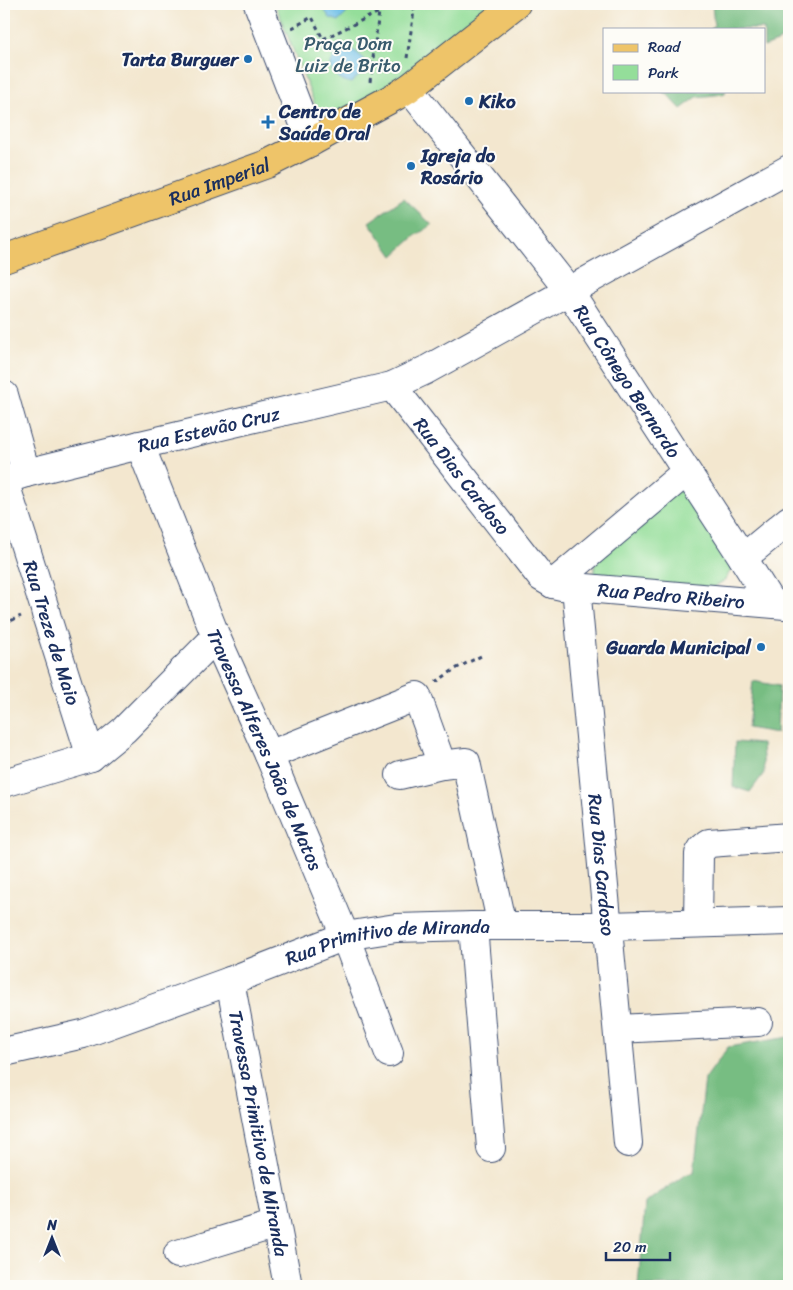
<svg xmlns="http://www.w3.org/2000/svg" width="793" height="1290" font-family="Sriracha,sans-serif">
<rect width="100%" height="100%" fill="#fdfcf7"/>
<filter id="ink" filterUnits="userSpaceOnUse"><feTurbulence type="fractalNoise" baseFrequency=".02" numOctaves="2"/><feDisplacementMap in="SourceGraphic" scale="10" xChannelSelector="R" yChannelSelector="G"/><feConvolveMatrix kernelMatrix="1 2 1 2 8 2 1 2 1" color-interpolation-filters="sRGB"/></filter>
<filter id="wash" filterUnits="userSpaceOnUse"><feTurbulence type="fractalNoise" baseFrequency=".0096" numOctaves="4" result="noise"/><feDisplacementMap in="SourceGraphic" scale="20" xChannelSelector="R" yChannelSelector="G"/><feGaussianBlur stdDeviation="1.12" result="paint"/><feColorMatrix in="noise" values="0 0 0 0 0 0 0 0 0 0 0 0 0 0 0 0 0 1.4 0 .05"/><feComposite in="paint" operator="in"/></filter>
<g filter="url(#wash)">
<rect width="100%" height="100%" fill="#f3e7cf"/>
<path fill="#94de9a" stroke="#58867c" d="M 275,4 L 498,4 L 400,81 L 337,114 L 326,115 L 317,110 Z
M 681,488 L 732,568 L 725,580 L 711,589 L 600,582 L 594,574 L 595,563 Z"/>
<path fill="#77bd82" stroke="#497670" d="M 712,4 L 789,4 L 789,28 L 780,41 L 764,47 L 764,29 L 711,29 L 714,26 Z
M 661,91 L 726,91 L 724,94 L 697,97 L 681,109 L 667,94 Z
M 404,198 L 432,225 L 415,236 L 393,256 L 369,222 Z
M 753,681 L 779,686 L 777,733 L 748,728 Z
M 735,742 L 762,744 L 764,773 L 750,792 L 733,787 Z
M 789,1037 L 789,1286 L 638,1286 L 645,1203 L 685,1175 L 694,1172 L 705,1079 L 728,1047 Z"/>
<path fill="#6bbee7" stroke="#4376a2" d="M 325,4 L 346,4 L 348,7 L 346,14 L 339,21 L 330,18 L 325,11 Z
M 346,47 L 356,52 L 364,59 L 362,73 L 351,83 L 341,80 L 332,71 L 331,63 L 336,53 Z"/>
</g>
<g filter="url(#ink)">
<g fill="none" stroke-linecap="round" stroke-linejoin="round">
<g stroke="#3b4b6f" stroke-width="30">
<g id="minor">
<path d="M 258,4 L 311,142"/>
<path id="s1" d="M 409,88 L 569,291 L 743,558 L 771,603"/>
<path id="s2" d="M 392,386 L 541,577 L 553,584 L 562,586 L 785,605"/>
<path d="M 4,395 L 26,473"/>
<path id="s3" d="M 140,445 L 216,637 L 269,755 L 345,936 L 389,1053"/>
<path id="s4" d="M 4,480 L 26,473 L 140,445 L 392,386 L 426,370 L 789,169"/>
<path id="s5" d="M 4,480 L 44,606 L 47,618 L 91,757"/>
<path d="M 743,558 L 789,520"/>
<path d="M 553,584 L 686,472"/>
<path id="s6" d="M 576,587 L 628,1143"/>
<path d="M 269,755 L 417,696 L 442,765 L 466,762 L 502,926"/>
<path d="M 400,775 L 442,765"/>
<path d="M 4,783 L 91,757 L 124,730 L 216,637"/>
<path d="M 698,923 L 699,854 L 702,849 L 709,843 L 789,837"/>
<path d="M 473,926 L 491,1148"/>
<path id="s7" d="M 230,981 L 288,1286"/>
<path d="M 618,1029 L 758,1022"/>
<path id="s8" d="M 4,1052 L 83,1034 L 230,981 L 345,936 L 396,928 L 473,926 L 607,926 L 789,921"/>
<path d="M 178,1254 L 276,1224"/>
</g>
</g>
<g stroke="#3b4b6f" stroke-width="30">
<g id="major">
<path id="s9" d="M 4,259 L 267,164 L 311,142 L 396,96 L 409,88 L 516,4"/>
</g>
</g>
<path stroke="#3b4b6f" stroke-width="3" stroke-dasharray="4 4" stroke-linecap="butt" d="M 292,28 L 312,17 L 323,39 L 379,12
M 407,58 L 415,4
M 370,82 L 380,4
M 4,624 L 21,616
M 436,682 L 455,669 L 481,656"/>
<use href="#minor" stroke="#fff" stroke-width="28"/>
<use href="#major" stroke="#eec469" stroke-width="28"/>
</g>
</g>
<g fill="#1f6fb2" stroke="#fdfcf7" stroke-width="2">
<circle cx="248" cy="59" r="5"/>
<circle cx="469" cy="101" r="5"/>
<path d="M265.5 114.5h5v5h5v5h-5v5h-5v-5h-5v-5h5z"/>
<circle cx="411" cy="166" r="5"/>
<circle cx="761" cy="647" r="5"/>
</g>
<g text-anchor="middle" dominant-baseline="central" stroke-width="4" stroke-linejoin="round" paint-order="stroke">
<g font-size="19" fill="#395b6d" stroke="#fdfcf7">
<text x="348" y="43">Praça Dom<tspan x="348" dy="22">Luiz de Brito</tspan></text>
</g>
<g font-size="19" font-weight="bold" fill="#1b2f5e" stroke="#fdfcf7" text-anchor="start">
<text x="238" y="59" text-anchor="end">Tarta Burguer</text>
<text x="479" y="101">Kiko</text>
<text x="279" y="111">Centro de<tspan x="279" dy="22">Saúde Oral</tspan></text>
<text x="421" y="155">Igreja do<tspan x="421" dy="22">Rosário</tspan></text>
<text x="751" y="647" text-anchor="end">Guarda Municipal</text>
</g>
<g font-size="19" fill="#1b2f5e" stroke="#fdfcf7">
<text stroke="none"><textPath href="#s9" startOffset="229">Rua Imperial</textPath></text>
<text stroke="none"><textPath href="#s1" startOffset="366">Rua Cônego Bernardo</textPath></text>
<text stroke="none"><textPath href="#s4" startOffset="211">Rua Estevão Cruz</textPath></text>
<text stroke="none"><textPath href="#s2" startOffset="114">Rua Dias Cardoso</textPath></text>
<text stroke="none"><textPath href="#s2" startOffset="375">Rua Pedro Ribeiro</textPath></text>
<text stroke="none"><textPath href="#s5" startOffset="160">Rua Treze de Maio</textPath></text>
<text stroke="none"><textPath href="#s3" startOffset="329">Travessa Alferes João de Matos</textPath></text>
<text stroke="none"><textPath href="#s6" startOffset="279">Rua Dias Cardoso</textPath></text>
<text stroke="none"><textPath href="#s8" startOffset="402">Rua Primitivo de Miranda</textPath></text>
<text stroke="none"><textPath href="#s7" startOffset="155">Travessa Primitivo de Miranda</textPath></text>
</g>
</g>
<rect width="793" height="1290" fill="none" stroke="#fdfcf7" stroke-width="20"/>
<rect x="603" y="28" width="162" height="65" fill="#fdfcf7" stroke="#a3aaba"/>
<rect x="613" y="44" width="25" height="8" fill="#eec469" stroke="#a3aaba"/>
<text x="648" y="52" font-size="15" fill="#1b2f5e">Road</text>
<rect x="613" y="65" width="25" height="15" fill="#94de9a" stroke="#a3aaba"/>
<text x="648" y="78" font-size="15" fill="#1b2f5e">Park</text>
<g transform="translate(52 1238)" stroke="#fdfcf7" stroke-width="4" paint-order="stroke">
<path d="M0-4L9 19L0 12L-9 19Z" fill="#1b2f5e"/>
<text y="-8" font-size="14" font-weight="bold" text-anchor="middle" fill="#1b2f5e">N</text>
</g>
<path d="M606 1252v8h64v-8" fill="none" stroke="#1b2f5e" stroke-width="2.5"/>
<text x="613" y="1252" font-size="15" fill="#1b2f5e" stroke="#fdfcf7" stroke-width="4" paint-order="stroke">20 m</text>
</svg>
